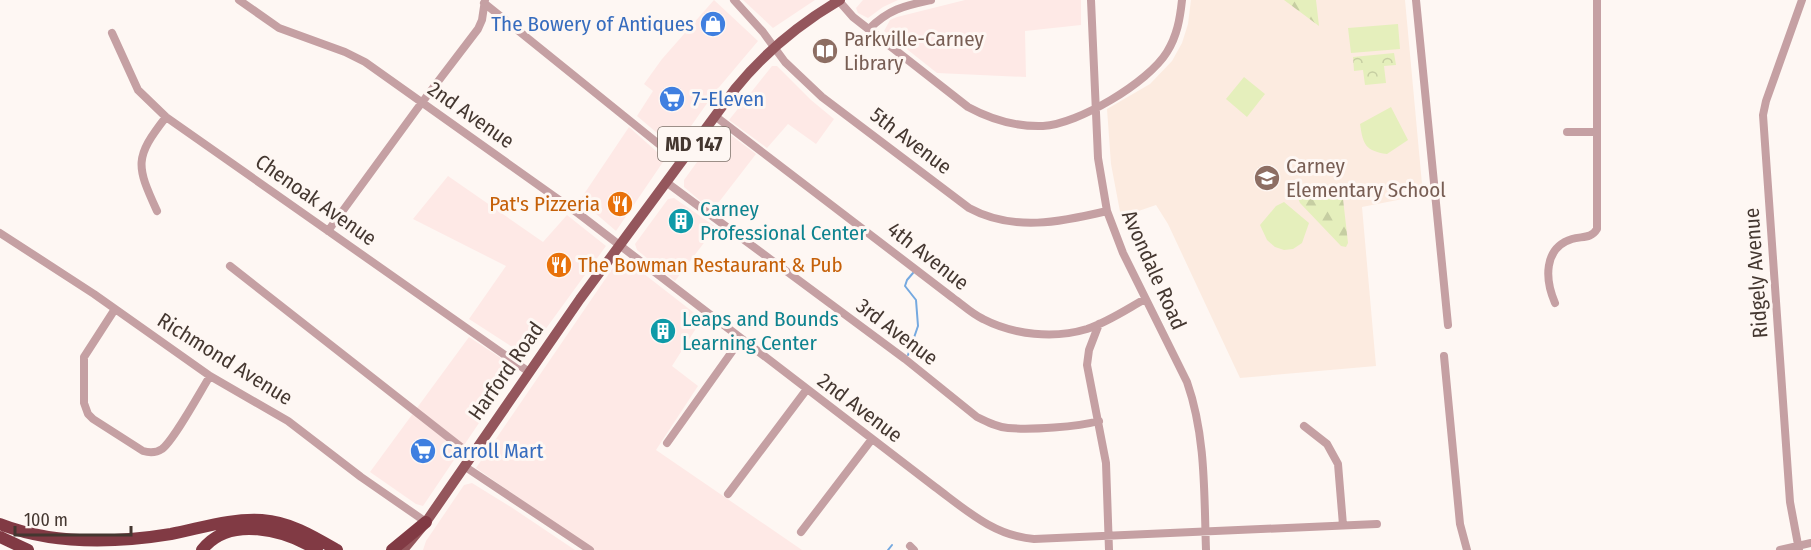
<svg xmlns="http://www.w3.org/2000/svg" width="1811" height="550" font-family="'Fira Sans Condensed',sans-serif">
<defs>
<pattern id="forest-firs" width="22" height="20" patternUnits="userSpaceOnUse" patternTransform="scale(1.5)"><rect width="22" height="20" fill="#e5efbc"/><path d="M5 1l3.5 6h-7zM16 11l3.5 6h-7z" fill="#c6cea2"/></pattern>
<pattern id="park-crowns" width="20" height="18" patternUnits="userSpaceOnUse" patternTransform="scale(1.5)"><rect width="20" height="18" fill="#e5efbc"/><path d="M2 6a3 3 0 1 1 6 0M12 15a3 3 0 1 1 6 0" fill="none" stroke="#c6cea2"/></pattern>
</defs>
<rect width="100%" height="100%" fill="#fef7f3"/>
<path fill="#fee9e6" d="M 714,0 L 758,41 L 715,92 L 677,146 L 670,144 L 637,116 L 653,91 L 644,84 L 662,59 Z
M 743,0 L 815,0 L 773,28 Z
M 863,0 L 898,0 L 883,7 L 868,18 L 858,13 L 856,8 Z
M 965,0 L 1081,0 L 1081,25 L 1025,31 L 1026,77 L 937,73 L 884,31 L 890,20 L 897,17 Z
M 772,66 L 777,66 L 811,100 L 834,119 L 816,144 L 788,124 L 767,148 L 729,120 Z
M 629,127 L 665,159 L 616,231 L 580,200 Z
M 727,132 L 756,154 L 712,211 L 684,187 L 684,180 L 718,133 Z
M 448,176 L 543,242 L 567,215 L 606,246 L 526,356 L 469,319 L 506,266 L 413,219 Z
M 674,198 L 716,227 L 675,281 L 637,250 L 635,244 L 668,199 Z
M 621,256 L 702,319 L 672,366 L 698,386 L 656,450 L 802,550 L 594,550 L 476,468 Z
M 469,337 L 516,368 L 423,506 L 416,504 L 370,472 Z
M 472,483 L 511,507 L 575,550 L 423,550 L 426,541 L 464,485 Z"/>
<path fill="#fcebe0" d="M 1191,0 L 1405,0 L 1423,195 L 1362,207 L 1376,366 L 1240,378 L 1168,224 L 1156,205 L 1121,217 L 1111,164 L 1107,109 L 1150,84 L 1172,61 L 1182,43 L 1188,24 Z"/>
<path fill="#e5efbc" d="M 1398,24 L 1400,49 L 1351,53 L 1348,28 Z
M 1244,77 L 1265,94 L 1247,117 L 1226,99 Z
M 1391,107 L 1408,140 L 1387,154 C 1365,151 1363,144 1360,124 Z
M 1284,202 L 1309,223 L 1302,243 L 1293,249 L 1284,250 L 1275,247 L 1267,240 L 1260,225 L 1276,206 Z"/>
<path fill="url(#forest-firs)" d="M 1284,0 L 1316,0 L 1319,26 Z
M 1325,184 L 1342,190 L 1348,243 L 1346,247 L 1341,246 L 1300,203 L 1297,196 L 1298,191 L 1308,185 Z"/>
<path fill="url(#park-crowns)" d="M 1394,53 L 1396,65 L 1384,66 L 1386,83 L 1365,85 L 1363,70 L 1354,71 L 1353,57 Z"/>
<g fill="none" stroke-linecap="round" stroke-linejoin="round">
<path stroke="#75a9e0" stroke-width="2" d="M 908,355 L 918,326 L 916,300 L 905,286 L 907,280 L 913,273
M 888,550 L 892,545"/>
<path stroke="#c5a0a3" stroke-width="8" d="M 239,0 L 279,28 L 345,52 L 365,62 L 579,214 L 935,487 C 966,510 994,536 1034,539 L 1377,524
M 734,0 L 763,32 L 785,62 L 822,97 L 969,208 C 1013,232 1061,222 1107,211
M 1091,0 L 1098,158 L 1107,211 L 1123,253 L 1187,382 C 1206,436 1204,494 1206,550
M 1416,0 L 1448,325
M 839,1 L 853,17 L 968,107 C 992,120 1015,127 1043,126 C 1078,124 1148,83 1167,52 C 1177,36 1180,19 1182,0
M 484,3 L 681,162
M 869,29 C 889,9 904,6 931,0
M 112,33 L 138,90 L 166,117 L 529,372
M 715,116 L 953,298 C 963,305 972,314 983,319 C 1014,335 1054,339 1087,329 C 1108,322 1127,309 1145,299
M 1567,132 L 1597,132
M 666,182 L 905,359 L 977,417 C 987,422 997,427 1008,428 C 1031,430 1077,427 1099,421
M 157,211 C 136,165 134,158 166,117
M 328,231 L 417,109 L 478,29 L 482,20 L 485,0
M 0,233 L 94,294 L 210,376 L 288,421 L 361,477 L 426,522
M 230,266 L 471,455
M 1555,303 C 1545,280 1543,248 1572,239 C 1582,236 1591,239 1597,229 L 1597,0
M 115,309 L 84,357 L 84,403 L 88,414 L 93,419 L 143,451 C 150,453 156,453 162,449 C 174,440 200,392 210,376
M 1099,324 L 1089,350 L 1087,365 L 1106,463 L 1109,550
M 1444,356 L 1460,524 L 1467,550
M 1304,426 L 1327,444 L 1338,464 L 1343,525
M 667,443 L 741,339
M 464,466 L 590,550
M 728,494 L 807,389
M 801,532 L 872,439
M 910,546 L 914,550
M 1780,550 L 1811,543
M 1799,550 L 1790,502 L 1763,115 L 1766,101 L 1802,0"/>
<path stroke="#94565c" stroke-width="10" d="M 403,550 L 426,522 L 580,299 L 735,89 C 765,52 799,24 840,0"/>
<path stroke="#813a44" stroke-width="12" d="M 0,524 C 54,545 116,543 171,534 C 202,528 231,518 262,520 C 290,522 313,536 337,550
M 0,537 L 28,550
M 202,550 C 229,515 285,530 317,550
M 392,550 L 426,522"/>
</g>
<defs>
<g id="shop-disc" transform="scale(1.35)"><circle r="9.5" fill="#3f7fe0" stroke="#fef7f3"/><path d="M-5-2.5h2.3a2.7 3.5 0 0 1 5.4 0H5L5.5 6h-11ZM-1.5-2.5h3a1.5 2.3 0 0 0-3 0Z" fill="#fff"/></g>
<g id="library-disc" transform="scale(1.35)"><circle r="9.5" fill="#8d6e63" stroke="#fef7f3"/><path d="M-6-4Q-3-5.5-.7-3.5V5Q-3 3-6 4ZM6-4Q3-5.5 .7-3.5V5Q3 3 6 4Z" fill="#fff"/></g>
<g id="supermarket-disc" transform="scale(1.35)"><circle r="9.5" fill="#3f7fe0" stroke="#fef7f3"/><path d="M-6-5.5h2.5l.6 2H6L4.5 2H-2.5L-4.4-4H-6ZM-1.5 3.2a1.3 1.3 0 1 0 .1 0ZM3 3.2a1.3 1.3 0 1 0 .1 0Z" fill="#fff"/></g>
<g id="school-disc" transform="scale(1.35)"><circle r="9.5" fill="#8d6e63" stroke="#fef7f3"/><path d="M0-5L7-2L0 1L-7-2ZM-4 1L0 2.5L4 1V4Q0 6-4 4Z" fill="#fff"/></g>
<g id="restaurant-disc" transform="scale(1.35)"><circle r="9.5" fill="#e8710a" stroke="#fef7f3"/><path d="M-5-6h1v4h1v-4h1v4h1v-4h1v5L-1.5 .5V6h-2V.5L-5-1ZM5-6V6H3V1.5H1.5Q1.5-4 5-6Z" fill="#fff"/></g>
<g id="building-disc" transform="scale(1.35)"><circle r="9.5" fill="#0f9aa8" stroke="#fef7f3"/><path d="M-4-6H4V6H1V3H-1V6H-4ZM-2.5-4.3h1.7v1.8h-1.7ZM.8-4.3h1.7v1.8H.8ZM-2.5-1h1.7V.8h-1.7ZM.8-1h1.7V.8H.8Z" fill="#fff"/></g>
</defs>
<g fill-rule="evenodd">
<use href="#shop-disc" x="713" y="24"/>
<use href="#library-disc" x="825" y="51"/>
<use href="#supermarket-disc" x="672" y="99"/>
<use href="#school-disc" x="1267" y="178"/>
<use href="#restaurant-disc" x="620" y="204"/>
<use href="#building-disc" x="681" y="221"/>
<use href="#restaurant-disc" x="559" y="265"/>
<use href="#building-disc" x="663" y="331"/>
<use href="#supermarket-disc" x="423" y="451"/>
</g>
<g text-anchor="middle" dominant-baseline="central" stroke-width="6" stroke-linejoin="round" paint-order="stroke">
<rect fill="#fef7f3" stroke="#7c716a" stroke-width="1.5" x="658" y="127" width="72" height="34" rx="4.5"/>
<g font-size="20" font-weight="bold" fill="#443730">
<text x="694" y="144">MD 147</text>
</g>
<g font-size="21" fill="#366cbe" stroke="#fef7f3" text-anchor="start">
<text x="694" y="24" text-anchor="end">The Bowery of Antiques</text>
<text x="692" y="99">7-Eleven</text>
<text x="442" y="451">Carroll Mart</text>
</g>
<g font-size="21" fill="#785e54" stroke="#fef7f3" text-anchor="start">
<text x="844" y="39">Parkville-Carney<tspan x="844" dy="24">Library</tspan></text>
<text x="1286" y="166">Carney<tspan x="1286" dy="24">Elementary School</tspan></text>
</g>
<g font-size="21" fill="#443730" stroke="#fef7f3">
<text transform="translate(471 115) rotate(35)">2nd Avenue</text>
<text transform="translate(911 141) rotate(37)">5th Avenue</text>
<text transform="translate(316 200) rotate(35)">Chenoak Avenue</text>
<text transform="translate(928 256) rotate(38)">4th Avenue</text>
<text transform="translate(1154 270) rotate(66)">Avondale Road</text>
<text transform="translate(1756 273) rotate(-94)">Ridgely Avenue</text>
<text transform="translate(897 332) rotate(37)">3rd Avenue</text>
<text transform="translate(225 359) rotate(32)">Richmond Avenue</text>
<text transform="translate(506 371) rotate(-55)">Harford Road</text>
<text transform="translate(860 408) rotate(37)">2nd Avenue</text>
</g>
<g font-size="21" fill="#c56008" stroke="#fef7f3" text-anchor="end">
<text x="600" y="204">Pat's Pizzeria</text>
<text x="578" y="265" text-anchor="start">The Bowman Restaurant &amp; Pub</text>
</g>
<g font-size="21" fill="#0d838f" stroke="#fef7f3" text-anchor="start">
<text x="700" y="209">Carney<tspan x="700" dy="24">Professional Center</tspan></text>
<text x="682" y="319">Leaps and Bounds<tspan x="682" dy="24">Learning Center</tspan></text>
</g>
</g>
<path d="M15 526v9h116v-9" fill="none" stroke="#443730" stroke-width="3"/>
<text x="24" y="526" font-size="18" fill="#443730" stroke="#fef7f3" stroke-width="4.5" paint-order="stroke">100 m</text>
</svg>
